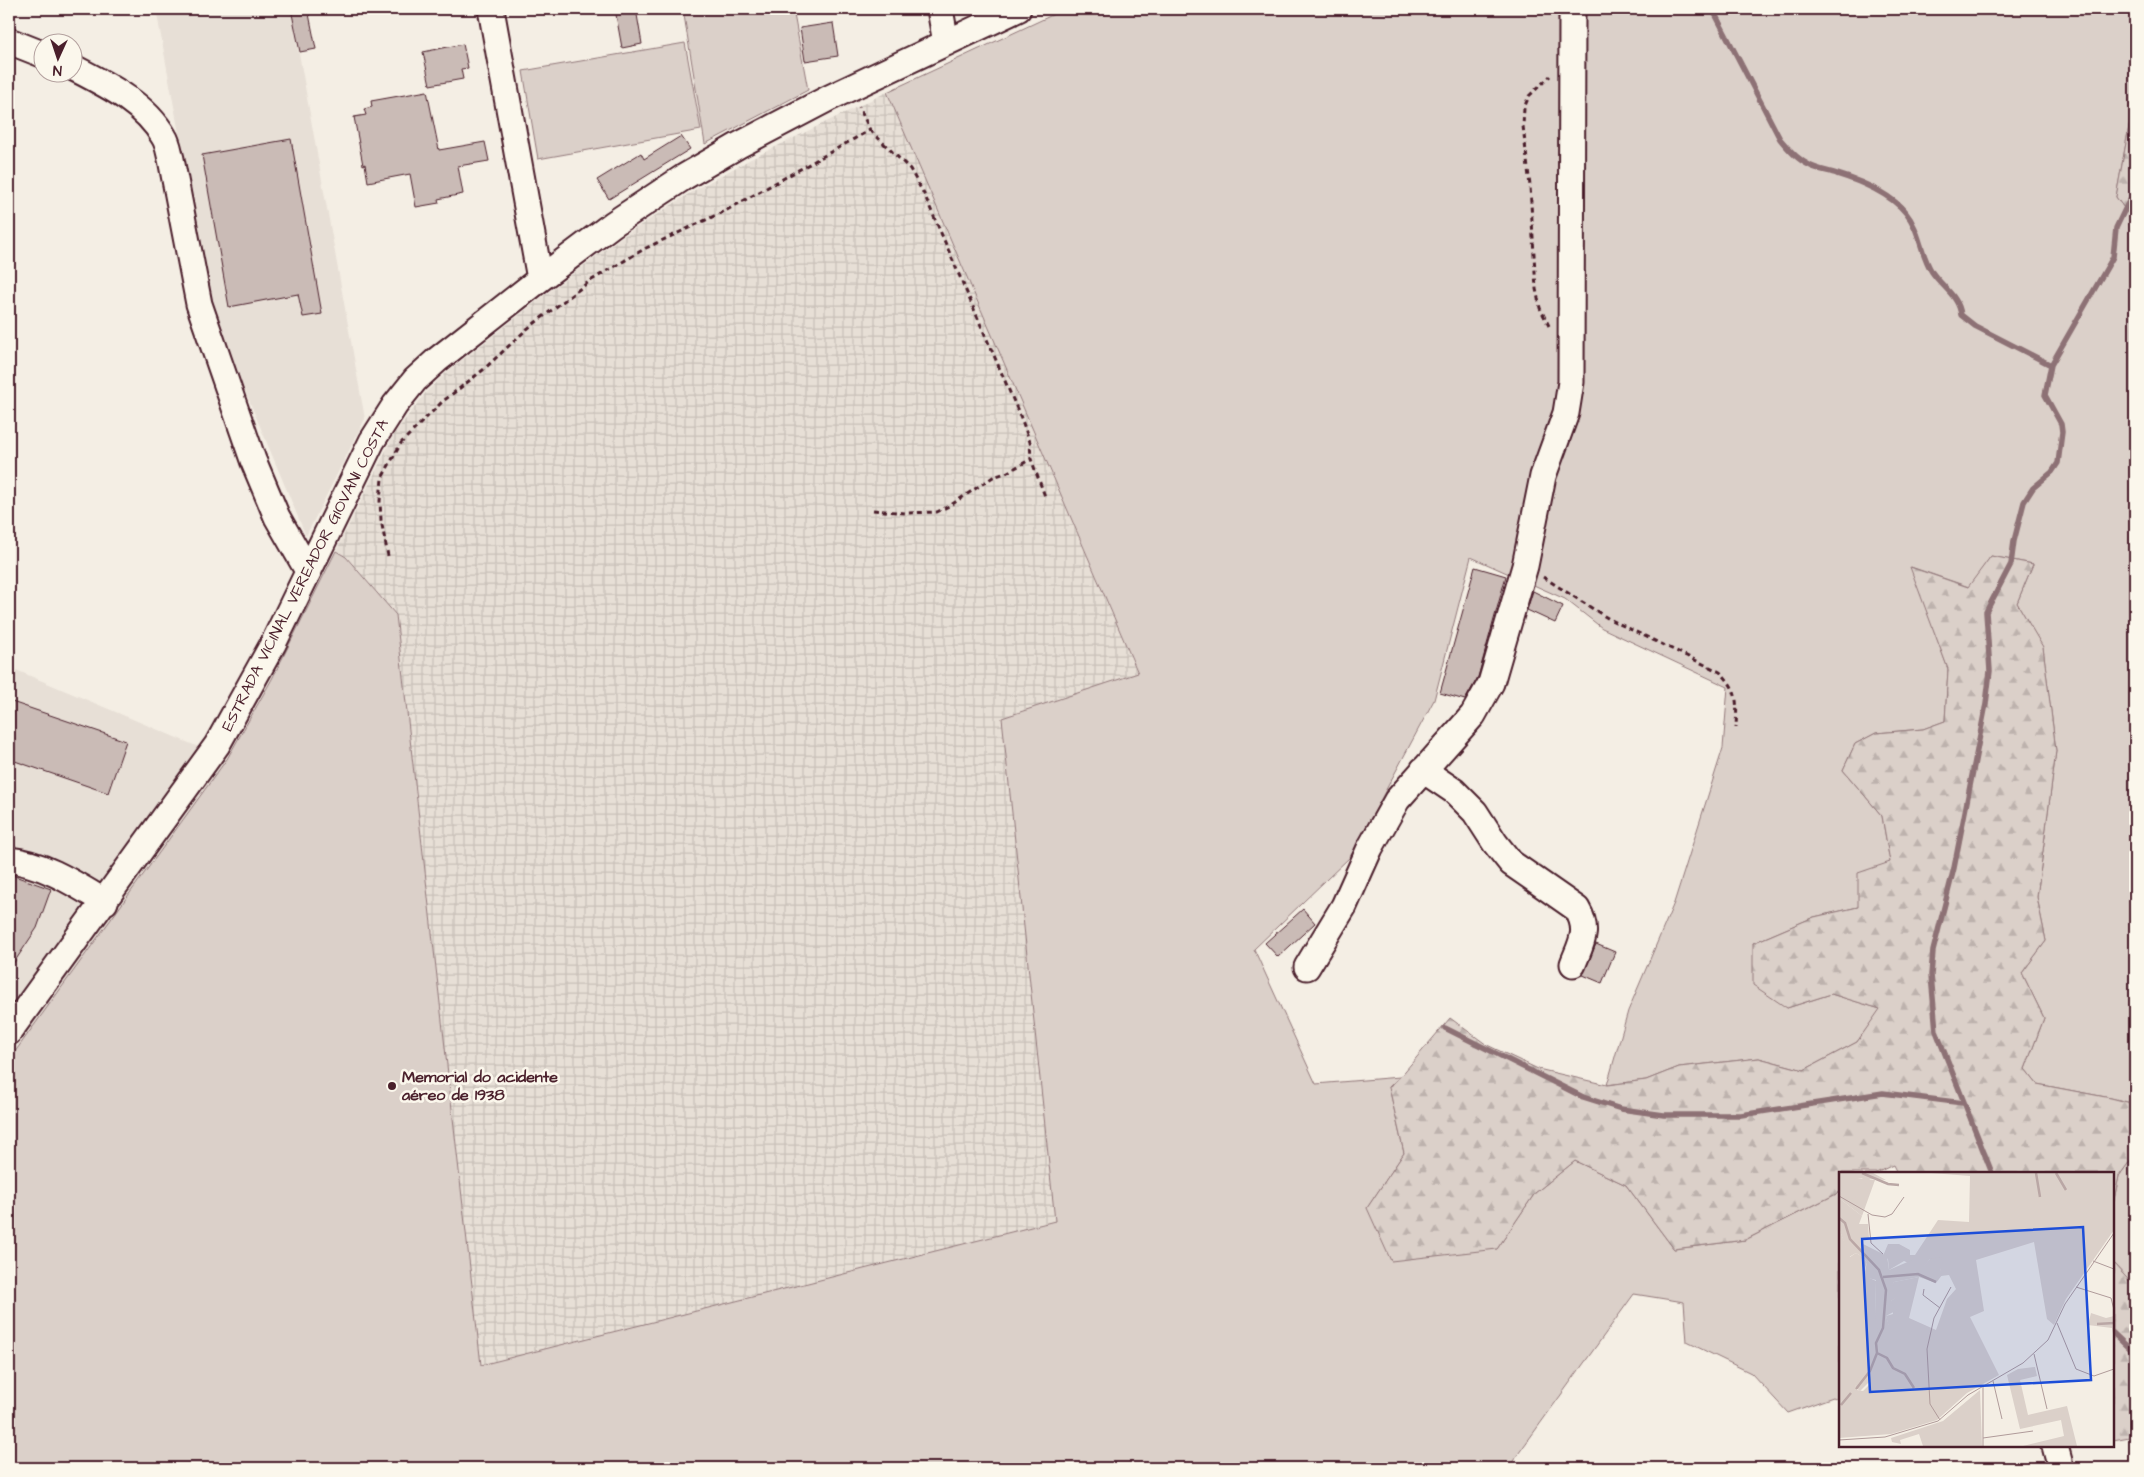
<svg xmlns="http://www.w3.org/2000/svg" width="2144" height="1477" font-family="'Architects Daughter',sans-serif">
<defs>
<pattern id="industrial-grid" width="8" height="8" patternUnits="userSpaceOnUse" patternTransform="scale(1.25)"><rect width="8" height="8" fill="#e7dfd6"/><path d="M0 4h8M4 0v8" fill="none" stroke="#c8bfb8"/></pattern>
<pattern id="forest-firs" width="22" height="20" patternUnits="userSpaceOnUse" patternTransform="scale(1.25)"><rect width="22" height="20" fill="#dbd0c9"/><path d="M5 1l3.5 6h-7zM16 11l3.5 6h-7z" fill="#bdb2ad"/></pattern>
</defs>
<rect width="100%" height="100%" fill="#f4eee4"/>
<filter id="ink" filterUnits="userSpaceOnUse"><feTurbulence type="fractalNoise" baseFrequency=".02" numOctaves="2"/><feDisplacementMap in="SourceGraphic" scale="10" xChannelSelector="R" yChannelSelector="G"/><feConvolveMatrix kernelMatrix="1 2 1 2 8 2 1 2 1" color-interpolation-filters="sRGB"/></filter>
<g filter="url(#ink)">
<path fill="#e7dfd6" d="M 156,9 L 291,9 L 365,419 L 306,536 L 212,312 Z
M 9,667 L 227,759 L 9,1060 Z"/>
<path fill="url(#industrial-grid)" d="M 887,92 L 1138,674 L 1002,718 L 1055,1221 L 481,1366 L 396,615 L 346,557 L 336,551 L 394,434 L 427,391 L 447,372 L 550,291 L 622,237 L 693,191 L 749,160 Z"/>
<path fill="#dbd0c9" stroke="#92787a" d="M 683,9 L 793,9 L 808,90 L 705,144 Z
M 1065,9 L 2135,9 L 2135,94 L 2116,197 L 2135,223 L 2135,1104 L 2111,1098 L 2037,1084 L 2025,1069 L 2044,1018 L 2022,973 L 2046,941 L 2037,897 L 2056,751 L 2043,648 L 2017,603 L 2033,564 L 1991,556 L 1969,587 L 1911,567 L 1948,669 L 1945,721 L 1923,729 L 1876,733 L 1855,744 L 1843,770 L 1882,816 L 1890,862 L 1858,907 L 1814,917 L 1753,943 L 1787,1008 L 1831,994 L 1881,1009 L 1857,1042 L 1804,1070 L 1759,1058 L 1679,1067 L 1646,1080 L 1607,1085 L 1628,1011 L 1674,903 L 1723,748 L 1728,687 L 1602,628 L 1565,599 L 1471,557 L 1434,700 L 1350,857 L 1254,949 L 1316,1084 L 1400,1077 L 1389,1087 L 1404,1153 L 1367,1208 L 1497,1249 L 1535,1193 L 1575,1161 L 1626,1185 L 1674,1249 L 1745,1240 L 1840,1192 L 1840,1400 L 1833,1397 L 1788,1413 L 1751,1373 L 1687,1342 L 1684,1302 L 1634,1294 L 1508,1468 L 9,1468 L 9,1060 L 227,759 L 272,679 L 336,551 L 346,557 L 396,615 L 481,1365 L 1055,1221 L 1002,718 L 1138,673 L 887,92 Z
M 685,43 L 701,130 L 538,159 L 523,71 Z
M 2135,1154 L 2135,1287 L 2113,1263 L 2113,1204 L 2119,1176 Z"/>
<path fill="url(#forest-firs)" stroke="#92787a" d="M 2135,94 L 2135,223 L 2116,197 Z
M 1991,556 L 2033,564 L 2017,603 L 2043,647 L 2056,751 L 2037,897 L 2046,941 L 2022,973 L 2044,1018 L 2025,1069 L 2037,1084 L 2111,1098 L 2135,1104 L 2135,1154 L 2119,1176 L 2113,1204 L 2113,1173 L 1897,1173 L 1893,1165 L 1876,1173 L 1840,1173 L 1840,1192 L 1745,1240 L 1674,1249 L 1626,1185 L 1575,1161 L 1535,1193 L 1497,1249 L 1391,1261 L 1367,1208 L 1404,1153 L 1389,1087 L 1400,1077 L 1450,1018 L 1487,1045 L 1538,1069 L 1607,1085 L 1646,1080 L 1679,1067 L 1759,1058 L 1804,1070 L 1857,1042 L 1880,1009 L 1831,994 L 1787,1008 L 1753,985 L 1753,943 L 1814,917 L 1858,907 L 1858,873 L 1890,862 L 1882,816 L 1843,770 L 1855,744 L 1876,733 L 1923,729 L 1945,721 L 1948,669 L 1910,567 L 1968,587 Z
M 2113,1263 L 2135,1287 L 2135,1436 L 2113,1440 Z"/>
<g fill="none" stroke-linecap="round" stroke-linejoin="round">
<path stroke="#8d7174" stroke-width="5.5" d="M 1713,10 L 1780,139 C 1789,150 1798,160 1811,166 C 1819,170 1829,171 1837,174 C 1860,181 1891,194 1906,213 C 1920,230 1920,253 1932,272 C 1942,287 1959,296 1961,315 L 1975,326 L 2051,365
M 1445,1028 L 1583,1097 L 1621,1109 L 1664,1115 L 1741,1115 L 1883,1093 L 1963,1103
M 1992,1173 L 1936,1031 L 1931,975 L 1933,951 L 1954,868 L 1986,704 L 1990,671 L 1986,612 L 2011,564 L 2014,541 L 2024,502 L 2033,488 L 2052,472 L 2058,463 L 2062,432 L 2061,424 L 2045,395 L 2051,365 L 2113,257 L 2116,228 L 2128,203 L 2135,194
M 2113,1333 L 2135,1354"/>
</g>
<path fill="#cabbb6" stroke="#4a1f2b" d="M 291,9 L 308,9 L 316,49 L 300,52 Z
M 615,9 L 636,9 L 642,44 L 622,48 Z
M 833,23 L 838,56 L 805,61 L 800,28 Z
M 463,44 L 468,68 L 461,69 L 463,79 L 430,85 L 423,52 Z
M 427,91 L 439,150 L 485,142 L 489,161 L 458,166 L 463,194 L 438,199 L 439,203 L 416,207 L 410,174 L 368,182 L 365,164 L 363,165 L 354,117 L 366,115 L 364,109 L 372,107 L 371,101 Z
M 681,136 L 690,149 L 609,199 L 597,180 L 641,153 L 644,159 Z
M 291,139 L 322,314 L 303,317 L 298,294 L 229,307 L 202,155 Z
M 1475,567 L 1506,576 L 1478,677 L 1465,700 L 1440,693 Z
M 1533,591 L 1563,606 L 1555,623 L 1527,610 Z
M 9,701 L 126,741 L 108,793 L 9,759 Z
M 9,874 L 51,889 L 37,928 L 9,970 Z
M 1303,909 L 1315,923 L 1278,957 L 1265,943 Z
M 1596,944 L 1615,952 L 1602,983 L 1583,975 Z"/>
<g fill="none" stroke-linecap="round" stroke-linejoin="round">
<g stroke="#4a1f2b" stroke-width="29">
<path id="minor" d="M 491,9 L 540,279
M 940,9 L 946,43
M 9,41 L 42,54
M 72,67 C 105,84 145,103 164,137 C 168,143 169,152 171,159 L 199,304 L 253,460 L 277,517 L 308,571
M 1423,770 L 1454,791 L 1475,812 L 1495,843 L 1511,863 L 1577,909 C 1590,931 1581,943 1573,964
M 9,860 C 43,863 75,884 105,902
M 1307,967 L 1344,906 L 1370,848 L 1397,800 L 1473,715 L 1491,683 L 1525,566 L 1543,476 L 1566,413 L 1571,382 L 1572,9
M 9,1032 L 217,745 L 273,644 L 372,441 L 395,405 L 415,380 L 437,360 L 540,279 L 613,224 L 684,177 L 739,145 L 829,98 L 1018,9
M 2055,1446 L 2059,1461 L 2058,1468"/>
</g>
<path stroke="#4a1f2b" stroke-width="3" stroke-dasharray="5 4" stroke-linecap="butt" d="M 870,130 L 910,169 L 925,196 L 1021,418 L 1030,442 L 1031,459 L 1046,499
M 1549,326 L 1540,308 L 1536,289 L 1530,186 L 1523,126 L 1524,108 L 1529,96 L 1550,76
M 873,510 L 906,513 L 937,512 L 951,505 L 993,477 L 1006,473 L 1031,459
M 388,556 L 381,520 L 380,501 L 382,478 L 401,443 L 442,402 L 483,370 L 527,329 L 590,281 L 646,248 L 727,210 L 870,130 L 859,107
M 1543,577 L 1609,619 L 1720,672 C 1739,691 1737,702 1736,728"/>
<use href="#minor" stroke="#fbf7ec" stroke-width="25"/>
</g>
</g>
<circle fill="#4a1f2b" stroke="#fbf7ec" stroke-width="2" cx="392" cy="1086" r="5"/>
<g text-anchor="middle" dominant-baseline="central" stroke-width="5" stroke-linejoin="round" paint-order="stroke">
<g font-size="16" fill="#4a1f2b" stroke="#fbf7ec">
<text transform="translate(305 575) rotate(-63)">ESTRADA VICINAL VEREADOR GIOVANI COSTA</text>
</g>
<g font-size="16" font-weight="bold" fill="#4a1f2b" stroke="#fbf7ec" text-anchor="start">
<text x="402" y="1077">Memorial do acidente<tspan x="402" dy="18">aéreo de 1938</tspan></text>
</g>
</g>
<g transform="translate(1839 1172)">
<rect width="275" height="275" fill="#f4eee4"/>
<path d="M 92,1 L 275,1 L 275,58 L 227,127 L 215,153 L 208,147 L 195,70 L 137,88 L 145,139 L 131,145 L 160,203 L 128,221 L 98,248 L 52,262 L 0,266 L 0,56 L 11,85 L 17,81 L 22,84 L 28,90 L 24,103 L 37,109 L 36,142 L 46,158 L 51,159 L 47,144 L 54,142 L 52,129 L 60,123 L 58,115 L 52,114 L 55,110 L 80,105 L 70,146 L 97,158 L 108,127 L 117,117 L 110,103 L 102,104 L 101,96 L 91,87 L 83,97 L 65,89 L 50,98 L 49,87 L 44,84 L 49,72 L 60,72 L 71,78 L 71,83 L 76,83 L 99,48 L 130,50 L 131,4 ZM 32,199 L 30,213 L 24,219 L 18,218 L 16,215 L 19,209 ZM 9,5 L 36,8 L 23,44 L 0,26 L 0,19 L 9,23 L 5,7 ZM 252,141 L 267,146 L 275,144 L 275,168 L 273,156 L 249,153 ZM 196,195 L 198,204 L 181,208 L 189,243 L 228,234 L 238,274 L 184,274 L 225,264 L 222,248 L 181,257 L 168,203 L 179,197 ZM 141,218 L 143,274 L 84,274 L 80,262 L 61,268 L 62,272 L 53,270 L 52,266 L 104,249 Z" fill="#dbd0c9" fill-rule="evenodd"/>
<path d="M 0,1 L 34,1 L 47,8 L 31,7 L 27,12 L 23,6 L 7,7 L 18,8 L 21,18 L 19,25 L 13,27 L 0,19 ZM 0,26 L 23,44 L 20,52 L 29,52 L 30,66 L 21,66 L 22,71 L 48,84 L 50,98 L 73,88 L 83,96 L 91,87 L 102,85 L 104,91 L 101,96 L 103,103 L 97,111 L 80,105 L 55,110 L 53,114 L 62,113 L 66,120 L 52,129 L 58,138 L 47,144 L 52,160 L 39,161 L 36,142 L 37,108 L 25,105 L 28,90 L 22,84 L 17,81 L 10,85 L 0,56 ZM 27,195 L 32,199 L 31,209 L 21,219 L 16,215 L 22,198 Z" fill="#dbd0c9"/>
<path fill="none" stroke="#baa7a5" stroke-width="2.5" d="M 23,1 L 49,12 L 60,13M 197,1 L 201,25M 217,1 L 227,18M 0,46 L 6,51 L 11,67 L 40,98 L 47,118 L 44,156 L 37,171 L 38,181 L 31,199 L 17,217M 44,105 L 79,102 L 97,110M 258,152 L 275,151M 38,181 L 48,186 L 54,196 L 66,202 L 75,216M 2,233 L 12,221"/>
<path fill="none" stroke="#b09b9a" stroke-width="1" d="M 0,24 L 33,43 L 46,45 L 53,42 L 65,25M 29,42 L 32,71 L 44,82M 254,89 L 275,97M 237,115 L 272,126 L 275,138M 85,117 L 84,123 L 101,136M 218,151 L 237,197 L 255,204 L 275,197M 195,182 L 208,237M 154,209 L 163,247M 144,214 L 144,274M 101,248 L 91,232 L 88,177 L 95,146 L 112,115M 144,266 L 194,259M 0,268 L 46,265 L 99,249 L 129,223 L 184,191 L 209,168 L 226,132 L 275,61"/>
<path fill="#1d4ed8" fill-opacity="0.15" stroke="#1d4ed8" stroke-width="2.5" d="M 244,55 L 252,208 L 31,220 L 23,67 Z"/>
<rect width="275" height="275" fill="none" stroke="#4a1f2b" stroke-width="2.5"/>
</g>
<rect width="2144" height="1477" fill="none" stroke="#fbf7ec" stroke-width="30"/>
<rect x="15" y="15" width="2114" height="1447" fill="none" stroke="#4a1f2b" stroke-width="2" filter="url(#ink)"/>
<g transform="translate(58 58) rotate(183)"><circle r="24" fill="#fbf7ec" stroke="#b4a19f"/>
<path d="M0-4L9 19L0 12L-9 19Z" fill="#4a1f2b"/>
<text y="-8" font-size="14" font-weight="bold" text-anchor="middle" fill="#4a1f2b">N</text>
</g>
</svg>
